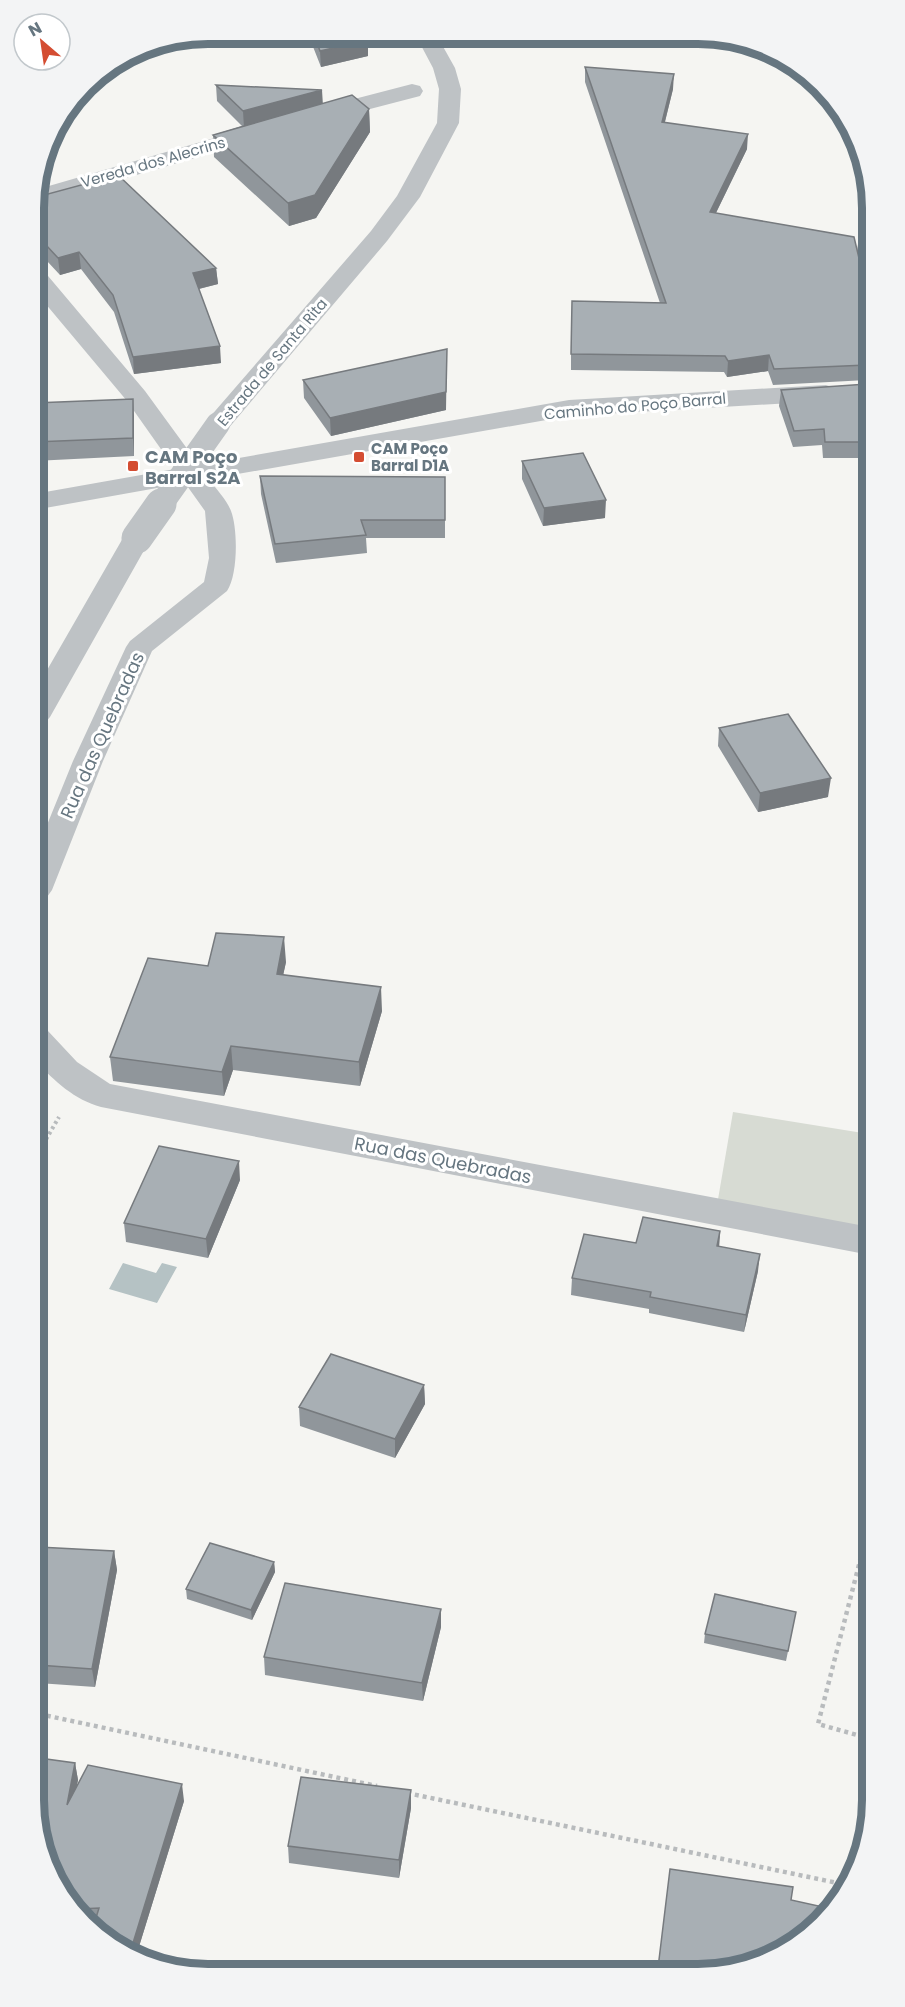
<svg xmlns="http://www.w3.org/2000/svg" width="905" height="2007" font-family="Poppins,sans-serif">
<rect width="100%" height="100%" fill="#f5f5f2"/>
<path fill="#d7dbd3" d="M 733,1112 L 869,1134 L 870,1241 L 716,1211 Z"/>
<path fill="#b5c2c4" d="M 123,1263 L 156,1273 L 162,1263 L 177,1267 L 157,1303 L 109,1289 Z"/>
<g fill="none" stroke-linecap="round" stroke-linejoin="round">
<path stroke="#b8bbbd" stroke-width="4" stroke-dasharray="3 3" stroke-linecap="butt" d="M 37,1155 L 59,1117"/>
<path stroke="#b8bbbd" stroke-width="4.5" stroke-dasharray="4 4" stroke-linecap="butt" d="M 871,1518 L 818,1724 L 871,1739
M 39,1714 L 377,1786
M 407,1793 L 847,1885
M 856,1871 L 872,1802"/>
<path fill="#bec2c5" fill-rule="evenodd" d="M 415,34 L 436,34 L 455,68 L 461,89 L 459,123 L 420,197 L 387,241 L 227,430 L 218,432 L 209,430 L 205,424 L 209,418 L 371,231 L 397,196 L 437,123 L 439,89 L 433,68 Z
M 412,84 L 420,86 L 423,91 L 420,96 L 320,122 L 312,120 L 309,115 L 312,110 Z
M 256,126 L 264,128 L 267,133 L 264,138 L 33,205 L 35,190 Z
M 34,268 L 43,270 L 145,391 L 199,465 L 569,400 L 826,385 L 835,388 L 839,393 L 835,398 L 826,401 L 569,416 L 209,479 C 216,489 227,500 231,511 C 238,529 238,575 227,591 L 152,651 L 103,761 L 52,890 L 47,897 L 36,901 L 36,852 L 73,761 L 126,647 L 130,641 L 204,582 L 209,558 L 205,511 L 185,483 L 34,510 L 34,494 L 175,469 L 127,401 L 34,290 Z
M 137,530 L 147,532 L 151,538 L 50,717 L 45,723 L 35,726 L 35,691 L 123,538 L 127,532 Z
M 36,1027 L 48,1031 L 77,1062 L 110,1084 L 870,1227 L 870,1255 L 101,1107 C 75,1100 54,1081 36,1061 Z"/>
<path stroke="#bec2c5" stroke-width="24" d="M 160,506 L 218,424"/>
<path stroke="#bec2c5" stroke-width="31" d="M 137,538 L 161,504"/>
</g>
<path fill="#90969b" d="M 308,34 L 365,34 L 368,56 L 321,67 Z
M 585,67 L 673,89 L 665,122 L 747,149 L 716,213 L 857,251 L 859,237 L 866,218 L 866,254 L 858,252 L 866,288 L 867,380 L 773,385 L 768,371 L 727,377 L 724,372 L 571,370 L 571,317 L 660,303 L 585,82 Z
M 216,85 L 322,90 L 322,103 L 369,109 L 370,132 L 316,218 L 289,226 L 214,157 L 213,135 L 242,126 L 217,101 Z
M 33,198 L 216,268 L 218,284 L 199,289 L 221,363 L 134,374 L 114,312 L 81,269 L 60,275 L 34,247 Z
M 303,380 L 446,410 L 331,436 L 304,398 Z
M 867,384 L 867,458 L 823,458 L 822,445 L 793,447 L 779,406 L 781,390 Z
M 34,403 L 134,416 L 134,456 L 34,461 Z
M 522,461 L 605,518 L 543,526 L 522,479 Z
M 260,476 L 445,477 L 445,538 L 366,538 L 367,553 L 276,563 L 261,494 Z
M 719,728 L 828,797 L 758,812 L 718,746 Z
M 286,962 L 283,975 L 382,1011 L 360,1086 L 233,1070 L 224,1096 L 113,1081 L 110,1057 L 208,966 Z
M 868,1034 L 869,1034 L 869,1115 L 865,1053 Z
M 240,1180 L 208,1258 L 126,1242 L 124,1223 Z
M 720,1231 L 719,1247 L 758,1271 L 744,1332 L 649,1313 L 649,1309 L 571,1295 L 572,1278 L 636,1243 Z
M 424,1385 L 425,1404 L 395,1458 L 300,1426 L 299,1407 Z
M 38,1547 L 114,1551 L 117,1570 L 95,1687 L 38,1683 Z
M 274,1562 L 275,1572 L 252,1620 L 187,1599 L 186,1589 Z
M 441,1609 L 441,1627 L 423,1701 L 265,1675 L 264,1657 Z
M 796,1612 L 786,1661 L 704,1643 L 705,1634 Z
M 75,1763 L 78,1780 L 76,1787 L 184,1801 L 137,1953 L 92,1931 L 93,1925 L 89,1926 L 39,1845 Z
M 411,1808 L 399,1878 L 289,1863 L 288,1846 Z"/>
<path fill="#767a7e" d="M 368,40 L 368,56 L 321,67 L 320,51 Z
M 674,74 L 673,89 L 661,137 L 662,122 Z
M 322,90 L 323,106 L 244,128 L 243,111 Z
M 369,109 L 370,132 L 316,218 L 289,226 L 288,203 Z
M 748,134 L 747,149 L 709,227 L 710,212 Z
M 79,252 L 81,269 L 60,275 L 58,258 Z
M 216,268 L 218,284 L 194,290 L 193,273 Z
M 220,346 L 221,363 L 134,374 L 133,357 Z
M 447,349 L 446,410 L 331,436 L 330,418 Z
M 769,355 L 768,371 L 727,377 L 728,361 Z
M 133,399 L 134,416 L 134,456 L 133,438 Z
M 606,500 L 605,518 L 543,526 L 544,508 Z
M 831,778 L 828,797 L 758,812 L 760,793 Z
M 284,937 L 286,962 L 278,999 L 277,974 Z
M 381,987 L 382,1011 L 360,1086 L 359,1062 Z
M 231,1046 L 233,1070 L 224,1096 L 222,1072 Z
M 239,1161 L 240,1180 L 208,1258 L 206,1239 Z
M 720,1231 L 719,1248 L 717,1246 Z
M 760,1254 L 758,1271 L 744,1332 L 746,1315 Z
M 424,1385 L 425,1404 L 395,1458 L 395,1439 Z
M 114,1551 L 117,1570 L 95,1687 L 92,1669 Z
M 274,1562 L 275,1572 L 252,1620 L 251,1610 Z
M 441,1609 L 441,1627 L 423,1701 L 422,1683 Z
M 75,1763 L 78,1780 L 70,1823 L 67,1805 Z
M 182,1784 L 184,1801 L 137,1953 L 134,1951 L 133,1943 Z
M 411,1790 L 411,1808 L 399,1878 L 399,1860 Z"/>
<path fill="#a8afb4" stroke="#767a7e" stroke-width="1.5" d="M 314,34 L 365,34 L 368,40 L 320,51 Z
M 585,67 L 674,74 L 662,122 L 748,134 L 710,212 L 854,237 L 866,288 L 867,365 L 774,369 L 769,355 L 728,361 L 725,356 L 571,354 L 572,301 L 666,303 Z
M 216,85 L 322,90 L 243,111 Z
M 352,95 L 369,109 L 315,195 L 288,203 L 213,135 Z
M 118,175 L 216,268 L 193,273 L 220,346 L 133,357 L 113,295 L 79,252 L 58,258 L 34,232 L 33,198 Z
M 866,218 L 866,238 L 859,237 Z
M 447,349 L 446,392 L 330,418 L 303,380 Z
M 867,384 L 867,442 L 825,442 L 824,429 L 794,431 L 781,390 Z
M 133,399 L 133,438 L 34,442 L 34,403 Z
M 583,453 L 606,500 L 544,508 L 522,461 Z
M 260,476 L 445,477 L 445,520 L 361,520 L 366,535 L 275,544 Z
M 788,714 L 831,778 L 760,793 L 719,728 Z
M 216,933 L 284,937 L 277,974 L 381,987 L 359,1062 L 231,1046 L 222,1072 L 110,1057 L 148,958 L 208,966 Z
M 159,1146 L 239,1161 L 206,1239 L 124,1223 Z
M 643,1217 L 720,1231 L 717,1246 L 760,1254 L 746,1315 L 650,1297 L 651,1292 L 572,1278 L 584,1234 L 636,1243 Z
M 331,1354 L 424,1385 L 395,1439 L 299,1407 Z
M 210,1543 L 274,1562 L 251,1610 L 186,1589 Z
M 38,1547 L 114,1551 L 92,1669 L 38,1665 Z
M 285,1583 L 441,1609 L 422,1683 L 264,1657 Z
M 715,1594 L 796,1612 L 788,1651 L 705,1634 Z
M 39,1758 L 75,1763 L 67,1805 L 88,1765 L 182,1784 L 133,1943 L 106,1937 L 92,1931 L 99,1908 L 79,1909 L 39,1845 Z
M 301,1777 L 411,1790 L 399,1860 L 288,1846 Z
M 670,1869 L 793,1887 L 791,1900 L 832,1909 L 829,1914 L 743,1968 L 658,1968 Z"/>
<g fill="#d44d32" stroke="#fff" stroke-width="2">
<rect x="353" y="451" width="12" height="12" rx="3"/>
<rect x="127" y="460" width="12" height="12" rx="3"/>
</g>
<g text-anchor="middle" dominant-baseline="central" stroke-width="6" stroke-linejoin="round" paint-order="stroke">
<g font-size="15" fill="#667680" stroke="#fff">
<text transform="translate(153 162) rotate(-16)">Vereda dos Alecrins</text>
<text transform="translate(272 362) rotate(-50)">Estrada de Santa Rita</text>
<text transform="translate(635 406) rotate(-5)">Caminho do Poço Barral</text>
</g>
<g font-size="15" font-weight="bold" fill="#667680" stroke="#fff" text-anchor="start">
<text x="371" y="448">CAM Poço<tspan x="371" dy="17">Barral D1A</tspan></text>
</g>
<g font-size="18" font-weight="bold" fill="#667680" stroke="#fff" text-anchor="start">
<text x="145" y="456">CAM Poço<tspan x="145" dy="21">Barral S2A</tspan></text>
</g>
<g font-size="18" fill="#667680" stroke="#fff">
<text transform="translate(102 735) rotate(-66)">Rua das Quebradas</text>
<text transform="translate(443 1160) rotate(11)">Rua das Quebradas</text>
</g>
</g>
<path d="M0 0H905V2007H0ZM208 44H698A164 164 0 0 1 862 208V1800A164 164 0 0 1 698 1964H208A164 164 0 0 1 44 1800V208A164 164 0 0 1 208 44Z" fill="#f3f4f5" fill-rule="evenodd"/>
<path fill="none" stroke="#667680" stroke-width="8" d="M208 44H698A164 164 0 0 1 862 208V1800A164 164 0 0 1 698 1964H208A164 164 0 0 1 44 1800V208A164 164 0 0 1 208 44Z"/>
<g transform="translate(42 42) rotate(331)"><circle r="28" fill="#ffffff" stroke="#c2c8cc" stroke-width="1.5"/>
<path d="M0-4.5L10 22L0 15L-10 22Z" fill="#d44d32"/>
<text y="-9" font-size="16" font-weight="bold" text-anchor="middle" fill="#667680">N</text>
</g>
</svg>
